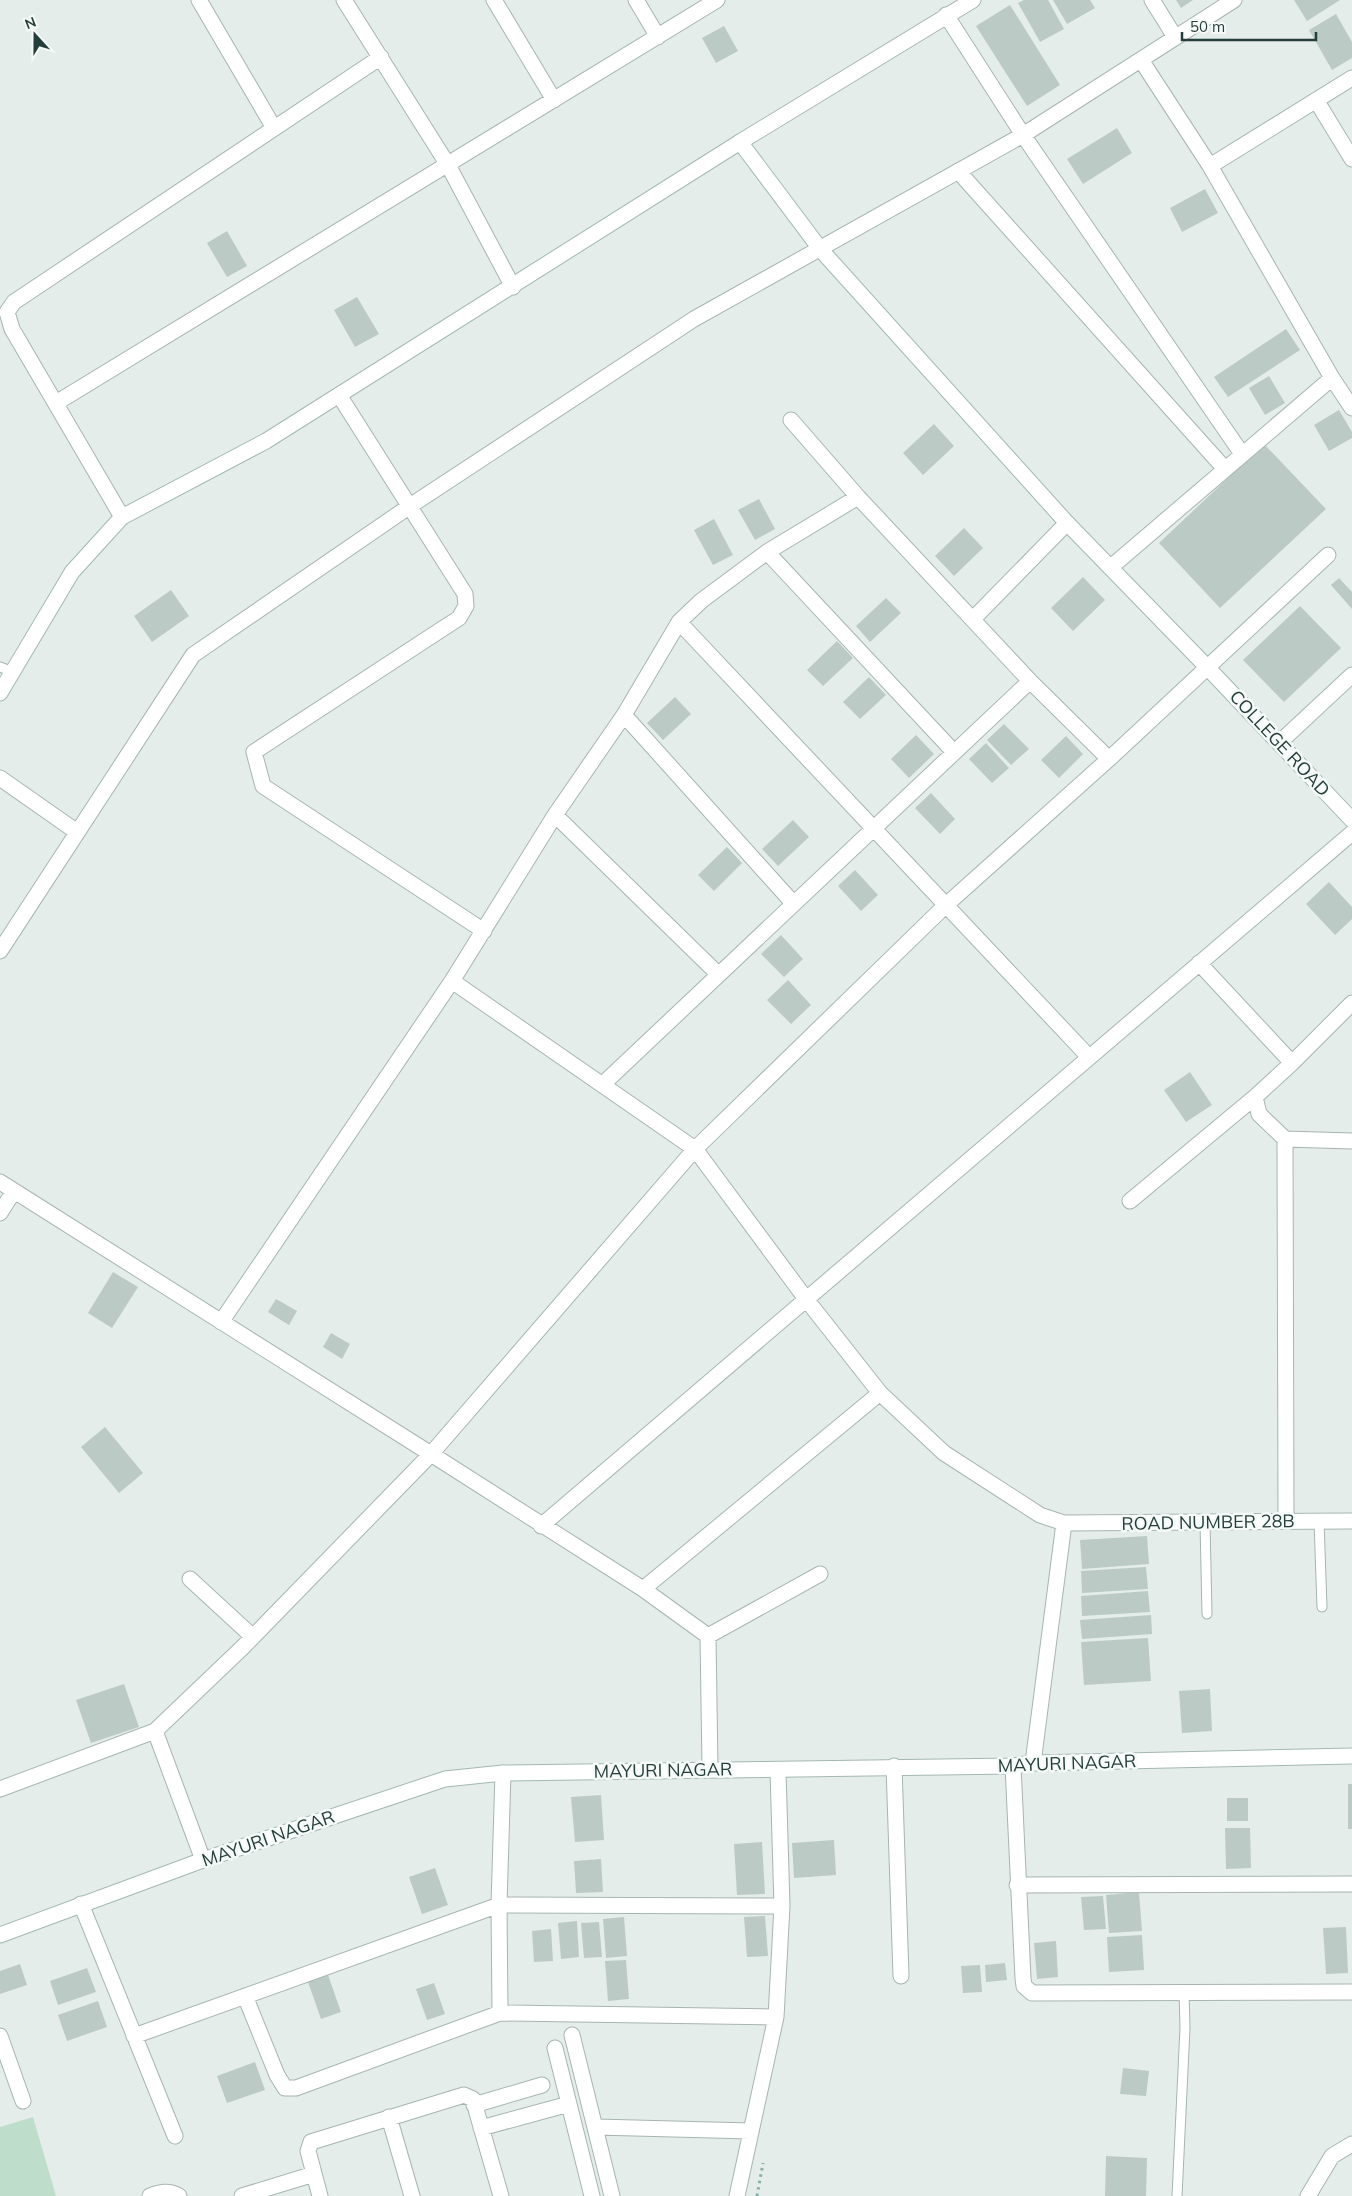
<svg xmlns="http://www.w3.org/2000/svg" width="1352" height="2196" font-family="Mulish,sans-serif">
<rect width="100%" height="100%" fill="#e4edea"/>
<path fill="#beddca" d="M 33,2117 L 56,2196 L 0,2196 L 0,2127 Z"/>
<path fill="#bccac6" d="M 1024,0 L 1048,0 L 1064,29 L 1040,42 L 1018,3 Z
M 1053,0 L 1090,0 L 1095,8 L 1067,24 Z
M 1176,0 L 1193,0 L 1181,8 Z
M 1294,0 L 1340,0 L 1307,21 Z
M 1010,5 L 1060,85 L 1027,106 L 976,26 Z
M 1336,14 L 1352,42 L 1352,58 L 1332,70 L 1309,30 Z
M 724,26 L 738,51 L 716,63 L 702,38 Z
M 1117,128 L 1132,153 L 1083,184 L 1067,159 Z
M 1205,189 L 1218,213 L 1182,232 L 1170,208 Z
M 227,231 L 247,266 L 227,277 L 207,243 Z
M 357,297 L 379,334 L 355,347 L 334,310 Z
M 1286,329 L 1300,350 L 1228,397 L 1214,377 Z
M 1269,376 L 1285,403 L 1265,415 L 1249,388 Z
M 1339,410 L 1352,432 L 1352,438 L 1329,451 L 1314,425 Z
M 934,424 L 954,446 L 923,475 L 903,453 Z
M 1264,444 L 1326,509 L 1220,608 L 1159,543 Z
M 759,499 L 775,529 L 755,540 L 738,510 Z
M 714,519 L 733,555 L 713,565 L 694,530 Z
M 964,528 L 983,548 L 954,576 L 935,556 Z
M 1083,577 L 1105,600 L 1073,631 L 1051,608 Z
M 1339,578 L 1352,592 L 1352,609 L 1331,585 Z
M 171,590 L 189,616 L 152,642 L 134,616 Z
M 886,598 L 901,613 L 870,642 L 856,626 Z
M 1300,606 L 1341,648 L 1284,702 L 1243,660 Z
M 837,641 L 853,658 L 823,686 L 807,670 Z
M 869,677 L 886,695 L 860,719 L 843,702 Z
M 675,697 L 691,714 L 663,740 L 647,723 Z
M 1004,724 L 1029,749 L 1011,765 L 987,740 Z
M 916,735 L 934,754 L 909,778 L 891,759 Z
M 1066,736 L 1083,754 L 1059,778 L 1041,760 Z
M 986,743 L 1009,768 L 992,783 L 969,759 Z
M 931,793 L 955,819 L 940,834 L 915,808 Z
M 793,820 L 809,837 L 778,866 L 762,849 Z
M 727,847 L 742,863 L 714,891 L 698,875 Z
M 855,870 L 878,895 L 861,911 L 838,886 Z
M 1329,882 L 1352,907 L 1352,919 L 1335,935 L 1306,904 Z
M 781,935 L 803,959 L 784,977 L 761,954 Z
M 788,980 L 811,1005 L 791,1024 L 767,1000 Z
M 1190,1072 L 1212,1105 L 1186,1122 L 1164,1090 Z
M 113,1272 L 138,1287 L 112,1328 L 88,1313 Z
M 276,1299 L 297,1311 L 289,1325 L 268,1312 Z
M 331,1333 L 350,1344 L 342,1359 L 323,1347 Z
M 105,1427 L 143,1473 L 119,1493 L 81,1447 Z
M 1147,1536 L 1149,1564 L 1082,1569 L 1080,1540 Z
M 1146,1567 L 1148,1589 L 1082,1593 L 1081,1571 Z
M 1148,1591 L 1150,1612 L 1082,1616 L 1081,1596 Z
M 1151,1615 L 1152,1634 L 1082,1639 L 1080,1620 Z
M 1148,1638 L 1151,1681 L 1084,1685 L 1081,1642 Z
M 124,1684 L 139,1727 L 91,1743 L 76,1700 Z
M 1210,1689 L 1212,1731 L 1182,1733 L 1179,1691 Z
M 1348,1784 L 1352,1784 L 1352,1829 L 1348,1829 Z
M 601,1795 L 604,1840 L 575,1842 L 571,1797 Z
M 1227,1798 L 1248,1798 L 1248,1821 L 1227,1821 Z
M 1225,1828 L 1250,1828 L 1251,1868 L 1226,1869 Z
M 834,1840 L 836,1875 L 794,1878 L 792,1843 Z
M 762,1842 L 765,1894 L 737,1895 L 734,1844 Z
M 601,1859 L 603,1892 L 576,1893 L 574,1861 Z
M 435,1868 L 448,1905 L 422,1914 L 409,1877 Z
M 1139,1892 L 1142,1931 L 1109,1933 L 1106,1895 Z
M 1103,1896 L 1106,1929 L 1084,1930 L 1081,1897 Z
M 765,1916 L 768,1956 L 747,1957 L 744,1917 Z
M 624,1917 L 627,1956 L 606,1958 L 603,1919 Z
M 577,1921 L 579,1957 L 561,1959 L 558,1923 Z
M 599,1922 L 602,1957 L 584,1958 L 581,1923 Z
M 1346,1927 L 1348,1973 L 1326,1974 L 1323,1928 Z
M 551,1929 L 553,1961 L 534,1962 L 532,1931 Z
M 1142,1935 L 1144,1970 L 1109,1972 L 1107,1937 Z
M 1056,1941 L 1058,1977 L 1037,1979 L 1034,1943 Z
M 626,1960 L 629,1999 L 608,2001 L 605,1961 Z
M 1005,1963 L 1007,1980 L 986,1982 L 985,1965 Z
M 20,1964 L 27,1985 L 0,1994 L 0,1971 Z
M 980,1965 L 982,1992 L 963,1993 L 961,1966 Z
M 87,1968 L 96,1992 L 58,2005 L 50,1981 Z
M 328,1975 L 341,2012 L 321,2019 L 308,1982 Z
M 434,1983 L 445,2014 L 427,2020 L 416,1989 Z
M 98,2001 L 107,2027 L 67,2041 L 58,2015 Z
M 255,2062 L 265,2090 L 227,2103 L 217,2076 Z
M 1123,2068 L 1149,2071 L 1146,2096 L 1120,2094 Z
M 1106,2156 L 1147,2158 L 1146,2196 L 1105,2196 Z"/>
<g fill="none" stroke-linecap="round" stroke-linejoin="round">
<g stroke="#a7b5b2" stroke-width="11">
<path id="lane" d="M 0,667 L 13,672
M 1319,1521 L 1322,1607
M 1205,1523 L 1207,1614
M 1177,2196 L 1185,2028 L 1184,1991"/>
</g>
<g stroke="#a7b5b2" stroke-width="17">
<path id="street" d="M 199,0 L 274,128
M 344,0 L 448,165 L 513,287
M 494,0 L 554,100
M 636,0 L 658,37
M 1152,0 L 1175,37
M 946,15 L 1023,135 L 1242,454
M 1141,60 L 1210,166 L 1332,378 L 1352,408
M 1316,100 L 1352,159
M 740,142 L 973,0
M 1210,166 L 1352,78
M 958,171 L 1225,469
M 339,395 L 465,594 L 466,606 L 459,618 L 254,752 L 263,786 L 484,931
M 56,403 L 717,0
M 791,420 L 858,497 L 1030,681 L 1109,759
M 122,517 L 12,329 L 7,312 L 14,302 L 381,57
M 767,552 L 953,751
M 1111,567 L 1332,378
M 974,618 L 1067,523
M 679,622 L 1089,1057
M 624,715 L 793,903
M 1279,743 L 1352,675
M 0,778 L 77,832
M 555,815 L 718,974
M 0,951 L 193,655 L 410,506 L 694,319 L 1023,135 L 1234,0
M 1199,963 L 1292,1063 L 1255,1097 L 1259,1114 L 1285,1139 L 1352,1141
M 452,981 L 695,1149 L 806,1299 L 880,1393 L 944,1453 L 1040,1515 L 1064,1523 L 1352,1521
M 1292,1063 L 1352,1003
M 603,1084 L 1030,681
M 1285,1139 L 1286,1521
M 0,1182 L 431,1454 L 643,1589 L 708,1636 L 710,1769
M 1130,1201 L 1255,1097
M 0,1213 L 14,1191
M 221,1322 L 452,981 L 555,815 L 624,715 L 679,622 L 701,601 L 767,552 L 858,497
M 541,1526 L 1352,833
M 190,1579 L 253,1637
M 643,1589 L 880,1393
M 708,1636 L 820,1574
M 1033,1763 L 1064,1523
M 894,1766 L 901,1976
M 1013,1766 L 1023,1978 L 1024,1986 L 1032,1993 L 1352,1992
M 0,1789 L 155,1731
M 203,1860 L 155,1731 L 243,1647 L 431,1454 L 695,1149 L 946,905 L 1109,759 L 1328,555
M 1017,1885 L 1352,1884
M 81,1904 L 175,2136
M 245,1996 L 277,2075 L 285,2088 L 296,2088 L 500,2013 L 499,1905 L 503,1773
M 500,2013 L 776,2017
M 572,2035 L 612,2196
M 0,2036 L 23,2101
M 134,2036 L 499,1905 L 782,1906
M 555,2048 L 592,2196
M 474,2105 L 542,2085
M 389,2117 L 412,2196
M 596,2127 L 751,2131
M 481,2128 L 569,2104
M 150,2196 C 160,2192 169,2190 179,2196
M 242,2196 L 314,2174
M 320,2196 L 308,2151 L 311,2142 L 464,2095 L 473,2099 L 501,2196
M 737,2196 L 776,2017 L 782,1906 L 778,1771
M 1308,2196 L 1332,2156 L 1352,2144"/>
</g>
<g stroke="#a3b8b3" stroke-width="17">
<path id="secondary" d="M 0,693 L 72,572 L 122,517 L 266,441 L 740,142 L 821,250 L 1067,523 L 1207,667 L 1352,820
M 0,1935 L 203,1860 L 445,1779 L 503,1773 L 1013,1766 L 1033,1763 L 1352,1756"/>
</g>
<path stroke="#86afa6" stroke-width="3" stroke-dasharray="2.5 4" stroke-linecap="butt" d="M 757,2196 L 763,2163"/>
<use href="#lane" stroke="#fff" stroke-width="9"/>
<use href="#street" stroke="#fff" stroke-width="15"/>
<use href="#secondary" stroke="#fff" stroke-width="15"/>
</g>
<g text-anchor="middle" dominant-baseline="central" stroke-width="5" stroke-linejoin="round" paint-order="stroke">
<g font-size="18" fill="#243e3a" stroke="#f5f9f7">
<text transform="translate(1280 743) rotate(47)">COLLEGE ROAD</text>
<text transform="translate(1208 1522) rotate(-1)">ROAD NUMBER 28B</text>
<text transform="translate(1067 1763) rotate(-2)">MAYURI NAGAR</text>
<text transform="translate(663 1770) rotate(-1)">MAYURI NAGAR</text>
<text transform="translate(268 1838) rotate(-19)">MAYURI NAGAR</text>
</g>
</g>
<g transform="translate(35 35) rotate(339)" stroke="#f5f9f7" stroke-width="4" paint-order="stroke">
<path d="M0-4L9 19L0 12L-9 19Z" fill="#243e3a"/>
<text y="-8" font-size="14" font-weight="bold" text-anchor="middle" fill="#243e3a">N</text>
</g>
<path d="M1182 32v8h134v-8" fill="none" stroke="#243e3a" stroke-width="2.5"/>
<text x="1190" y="32" font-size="15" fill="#243e3a" stroke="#f5f9f7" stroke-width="4" paint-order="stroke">50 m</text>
</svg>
